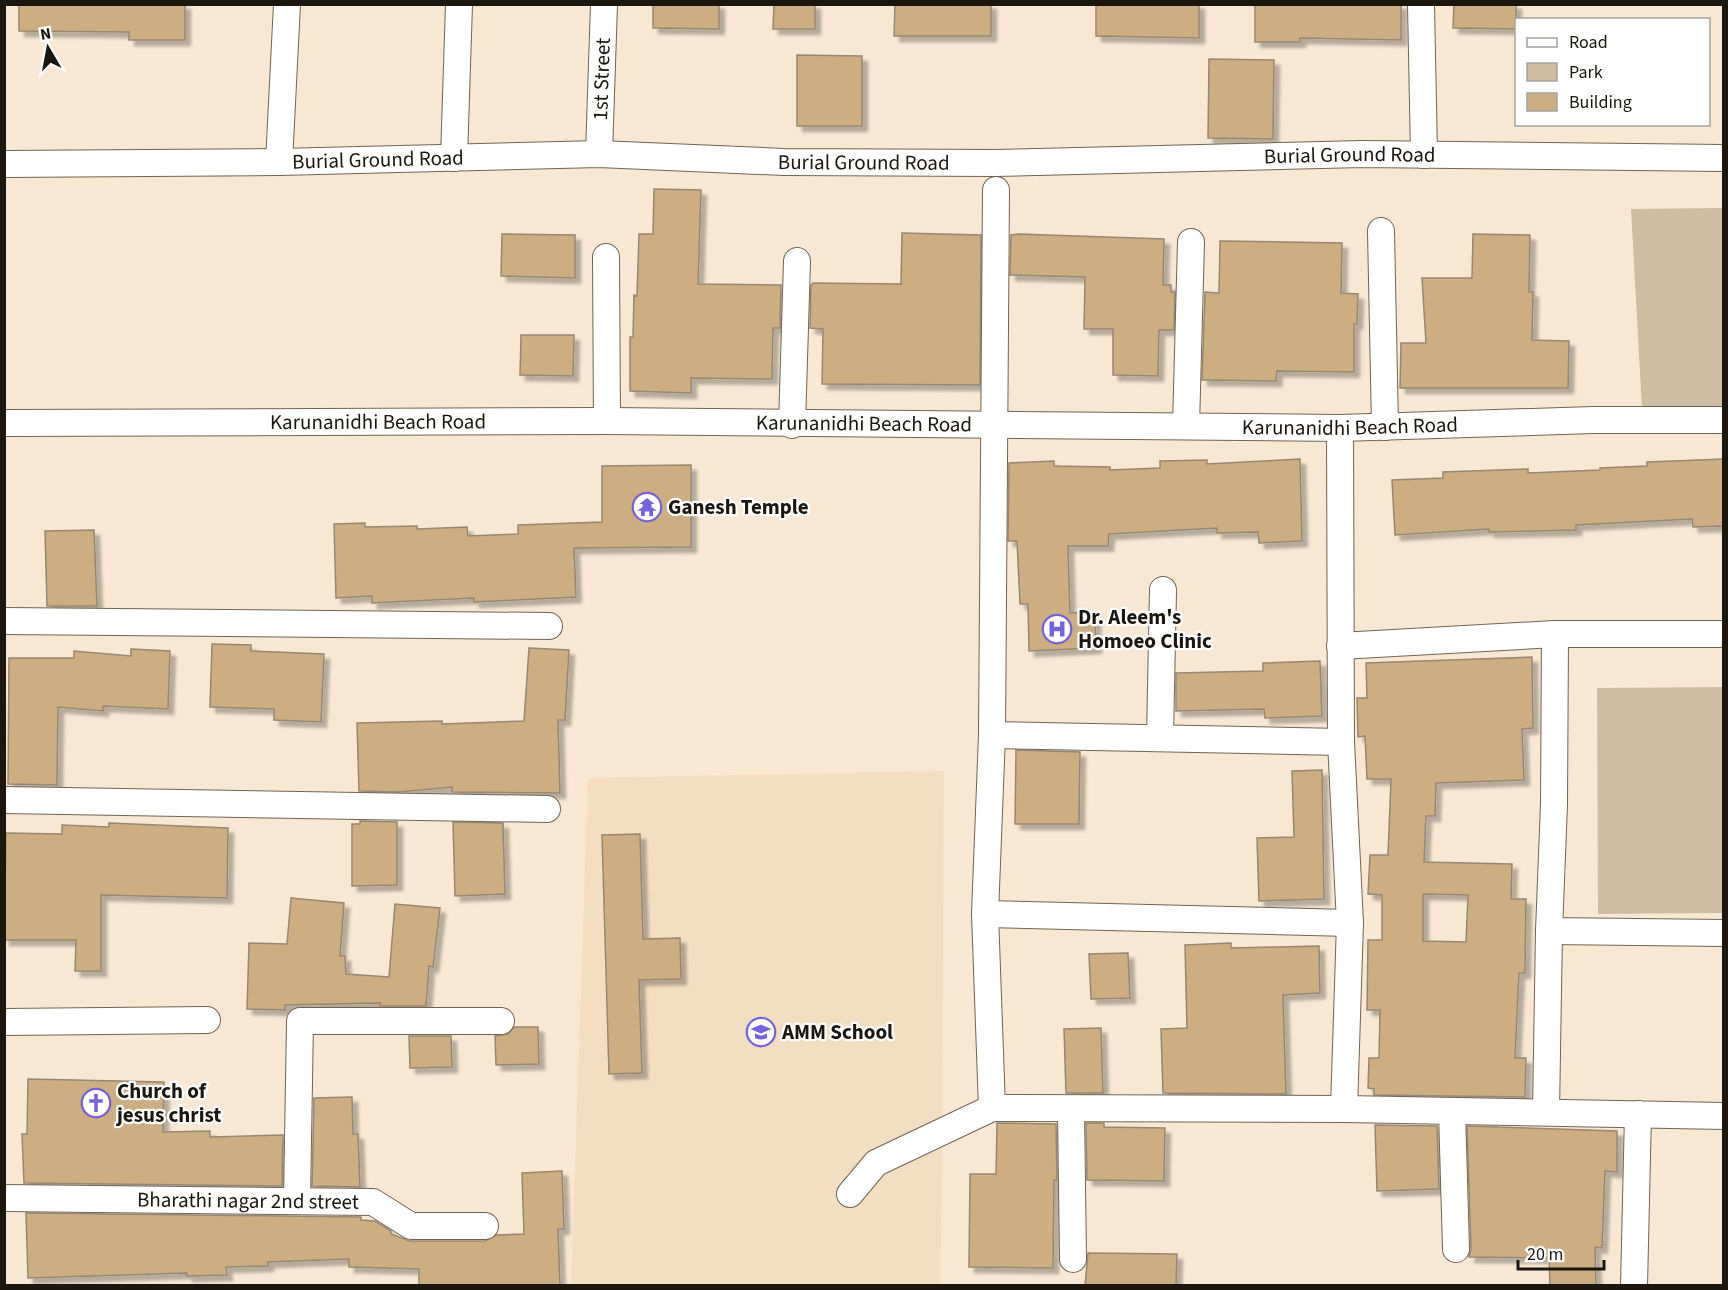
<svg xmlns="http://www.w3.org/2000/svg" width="1728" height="1290" font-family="'Source Sans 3',sans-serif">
<defs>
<filter id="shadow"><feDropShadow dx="5.5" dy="5.5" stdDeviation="1.5" flood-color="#0004"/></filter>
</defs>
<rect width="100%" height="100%" fill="#f8e8d3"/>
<path fill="#f3dec2" d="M 944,771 L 941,1285 L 571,1286 L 588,778 Z"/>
<path fill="#cfbca2" d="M 1723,208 L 1723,408 L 1642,409 L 1631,209 Z
M 1723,687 L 1723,913 L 1598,914 L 1597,688 Z"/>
<path fill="#cdad82" stroke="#968874" stroke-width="1.5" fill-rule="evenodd" filter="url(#shadow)" d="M 19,4 L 185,4 L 185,40 L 129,40 L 129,32 L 19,31 Z
M 653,4 L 719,4 L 719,29 L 653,28 Z
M 774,4 L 815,4 L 815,29 L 773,29 Z
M 895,4 L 991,4 L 991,36 L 894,36 Z
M 1096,4 L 1199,4 L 1199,38 L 1096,36 Z
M 1255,4 L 1401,4 L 1401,40 L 1300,38 L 1300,42 L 1255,42 Z
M 1454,4 L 1516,4 L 1516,29 L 1453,28 Z
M 797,55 L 862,56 L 862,126 L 797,126 Z
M 1209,59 L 1274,60 L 1273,139 L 1208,138 Z
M 654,189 L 701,190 L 698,284 L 781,285 L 780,328 L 773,328 L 772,379 L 691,378 L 691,393 L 630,391 L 630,337 L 633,337 L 634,295 L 637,296 L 639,234 L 653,234 Z
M 902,233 L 981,235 L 980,385 L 822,384 L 823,329 L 810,328 L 811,285 L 813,283 L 901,284 Z
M 502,234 L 575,235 L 575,278 L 501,276 Z
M 1019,234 L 1164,239 L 1163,285 L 1171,285 L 1171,292 L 1175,292 L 1174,330 L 1159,330 L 1158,376 L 1113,375 L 1113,329 L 1084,329 L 1085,277 L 1010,275 L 1011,235 Z
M 1473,234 L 1530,235 L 1529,292 L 1533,292 L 1532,340 L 1569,341 L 1568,388 L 1400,388 L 1401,343 L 1426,343 L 1422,278 L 1472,278 Z
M 1220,241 L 1342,243 L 1341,293 L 1358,294 L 1357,324 L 1354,324 L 1354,372 L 1277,371 L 1276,381 L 1202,380 L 1205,292 L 1219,293 Z
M 521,335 L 574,335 L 573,376 L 520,375 Z
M 1300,459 L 1302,541 L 1259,543 L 1258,532 L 1217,533 L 1217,528 L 1109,534 L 1108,546 L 1068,546 L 1070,613 L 1095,612 L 1096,648 L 1029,651 L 1028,604 L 1020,604 L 1017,541 L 1008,541 L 1009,463 L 1054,461 L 1054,466 L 1110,467 L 1110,470 L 1160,468 L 1160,461 L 1207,460 L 1207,464 Z
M 1724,459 L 1724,526 L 1693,527 L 1692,519 L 1576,525 L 1576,530 L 1489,532 L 1489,529 L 1395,535 L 1392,480 L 1443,478 L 1443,472 L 1528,469 L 1528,473 L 1600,470 L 1600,468 L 1647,466 L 1647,462 Z
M 691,465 L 691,547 L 574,548 L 576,597 L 474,602 L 474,598 L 372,603 L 372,596 L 336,598 L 334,524 L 365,523 L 365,527 L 417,526 L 417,529 L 467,527 L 468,536 L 518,534 L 518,525 L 602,522 L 602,466 Z
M 94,530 L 97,606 L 47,606 L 45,531 Z
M 212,644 L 251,645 L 251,651 L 324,654 L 321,722 L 274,720 L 274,709 L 210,707 Z
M 529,648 L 569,650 L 565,720 L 558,720 L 560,793 L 452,792 L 452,787 L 399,792 L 359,791 L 357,723 L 442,721 L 442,724 L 524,721 Z
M 131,649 L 170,651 L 168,709 L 103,706 L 103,711 L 58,707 L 57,785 L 8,784 L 9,658 L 74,658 L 74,651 L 131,656 Z
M 1532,657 L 1533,728 L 1522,729 L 1524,780 L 1436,783 L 1435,816 L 1426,816 L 1424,862 L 1512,864 L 1511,899 L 1526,899 L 1525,973 L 1519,973 L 1515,1058 L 1526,1058 L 1525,1097 L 1374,1095 L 1374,1089 L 1368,1088 L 1369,1058 L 1379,1058 L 1380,1010 L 1367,1010 L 1368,940 L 1382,940 L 1382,895 L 1368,894 L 1370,855 L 1388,855 L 1391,779 L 1367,779 L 1365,736 L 1358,737 L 1357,698 L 1367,698 L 1366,663 ZM 1423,894 L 1468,895 L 1466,942 L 1423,941 Z
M 1320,661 L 1322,716 L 1265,718 L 1264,709 L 1176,711 L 1176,673 L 1263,671 L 1263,663 Z
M 1016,750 L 1080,752 L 1079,824 L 1015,824 Z
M 1322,770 L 1324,899 L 1259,901 L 1257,838 L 1294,837 L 1292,771 Z
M 360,821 L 397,822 L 397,885 L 352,886 L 352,824 L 360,824 Z
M 453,822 L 503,823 L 505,894 L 455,896 Z
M 109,823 L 228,828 L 227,898 L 101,895 L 101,971 L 75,971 L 76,940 L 4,940 L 6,833 L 62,834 L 62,825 L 109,827 Z
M 640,834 L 643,939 L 680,938 L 681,979 L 639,980 L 642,1073 L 609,1074 L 602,835 Z
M 291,898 L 344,903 L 340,956 L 345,956 L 346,974 L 389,977 L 395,904 L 440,908 L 433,967 L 429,966 L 426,1006 L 380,1006 L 380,1003 L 285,1005 L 285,1010 L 247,1009 L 249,943 L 287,944 Z
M 1231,943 L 1231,948 L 1319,946 L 1320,993 L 1283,995 L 1286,1094 L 1163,1093 L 1161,1029 L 1187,1028 L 1185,945 Z
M 1128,953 L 1130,998 L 1091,999 L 1089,954 Z
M 514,1027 L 538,1027 L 539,1064 L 496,1065 L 495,1036 L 508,1034 Z
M 1101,1028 L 1103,1093 L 1066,1093 L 1064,1029 Z
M 409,1036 L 451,1036 L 452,1067 L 410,1068 Z
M 28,1079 L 164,1082 L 163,1132 L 210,1131 L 210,1137 L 283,1135 L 282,1186 L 24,1183 L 22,1134 L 27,1134 Z
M 352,1097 L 353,1134 L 358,1134 L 360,1187 L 312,1186 L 314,1098 Z
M 997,1123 L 1056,1124 L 1057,1180 L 1054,1180 L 1053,1268 L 969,1267 L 970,1174 L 996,1174 Z
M 1086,1123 L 1104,1123 L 1104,1127 L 1165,1128 L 1164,1181 L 1087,1180 Z
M 1375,1125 L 1437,1126 L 1439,1189 L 1377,1191 Z
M 1467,1126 L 1617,1131 L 1617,1172 L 1605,1171 L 1602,1248 L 1595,1247 L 1596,1286 L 1550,1286 L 1549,1258 L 1469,1257 L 1471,1249 Z
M 562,1171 L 564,1229 L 558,1229 L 560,1286 L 419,1286 L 419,1269 L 349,1267 L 349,1259 L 268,1262 L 268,1266 L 226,1267 L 227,1275 L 187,1276 L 187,1273 L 28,1278 L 26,1213 L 361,1217 L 361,1220 L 375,1221 L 391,1231 L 391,1234 L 410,1241 L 485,1241 L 496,1235 L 524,1234 L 522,1173 Z
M 1088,1253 L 1177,1254 L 1176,1286 L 1085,1286 Z"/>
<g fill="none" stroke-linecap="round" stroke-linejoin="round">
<g stroke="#726452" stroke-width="28">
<g id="street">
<path d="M 1421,4 L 1424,155"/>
<path id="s1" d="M 599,154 L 604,4"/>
<path d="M 454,158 L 459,4"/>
<path d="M 279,162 L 287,4"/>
<path id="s2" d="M 4,164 L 279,162 L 599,154 L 784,162 L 995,163 L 1362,154 L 1724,158"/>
<path d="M 1381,231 L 1385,427"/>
<path d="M 606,257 L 607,421"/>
<path id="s3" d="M 4,423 L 607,421 L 1340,428 L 1593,420 L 1724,420"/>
<path d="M 792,425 L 797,261"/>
<path d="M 1186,426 L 1191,242"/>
<path d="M 1340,428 L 1341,742 L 1350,923 L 1344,1109"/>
<path d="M 4,621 L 549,626"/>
<path d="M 1555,634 L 1554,804 L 1549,931 L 1724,933"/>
<path d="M 1340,646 L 1555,634 L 1724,634"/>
<path d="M 992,735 L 1341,742"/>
<path d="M 1160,738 L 1163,590"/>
<path d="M 4,800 L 547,809"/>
<path d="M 985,914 L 1350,923"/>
<path d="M 4,1022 L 207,1020"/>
<path d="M 992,1108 L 985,914 L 992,735 L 996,190"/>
<path d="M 1071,1110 L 1073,1259"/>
<path d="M 1452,1111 L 1456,1249"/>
<path d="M 1546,1112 L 1549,931"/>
<path d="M 850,1194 L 876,1163 L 992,1108 L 1344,1109 L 1724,1116"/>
<path id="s4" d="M 4,1198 L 373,1202 L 411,1226 L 485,1226"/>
<path d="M 297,1201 L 300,1021 L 501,1021"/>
<path d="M 1634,1286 L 1638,1114"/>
</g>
</g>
<use href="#street" stroke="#fff" stroke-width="26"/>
</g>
<defs>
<g id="temple-ring" transform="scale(1.5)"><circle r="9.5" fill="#fff" stroke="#7563de" stroke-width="1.5"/><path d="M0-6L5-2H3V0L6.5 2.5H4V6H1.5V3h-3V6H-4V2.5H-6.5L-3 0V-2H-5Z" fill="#7563de"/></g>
<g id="hospital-ring" transform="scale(1.5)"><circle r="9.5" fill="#fff" stroke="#7563de" stroke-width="1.5"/><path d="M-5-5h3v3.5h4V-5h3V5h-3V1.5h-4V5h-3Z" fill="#7563de"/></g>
<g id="school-ring" transform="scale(1.5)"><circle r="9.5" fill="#fff" stroke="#7563de" stroke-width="1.5"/><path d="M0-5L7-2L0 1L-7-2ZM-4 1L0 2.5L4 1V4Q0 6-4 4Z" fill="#7563de"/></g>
<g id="church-ring" transform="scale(1.5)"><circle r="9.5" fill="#fff" stroke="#7563de" stroke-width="1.5"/><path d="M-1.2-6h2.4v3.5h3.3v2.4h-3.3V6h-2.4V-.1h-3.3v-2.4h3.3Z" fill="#7563de"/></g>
</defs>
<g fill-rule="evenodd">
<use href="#temple-ring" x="647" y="507"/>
<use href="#hospital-ring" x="1057" y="629"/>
<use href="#school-ring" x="761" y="1032"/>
<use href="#church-ring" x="96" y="1103"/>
</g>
<g text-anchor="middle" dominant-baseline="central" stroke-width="4.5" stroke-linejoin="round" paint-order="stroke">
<g font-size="21" fill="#1b160e" stroke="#fff">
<text stroke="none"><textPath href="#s1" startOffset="75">1st Street</textPath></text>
<text stroke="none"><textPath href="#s2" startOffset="1346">Burial Ground Road</textPath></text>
<text stroke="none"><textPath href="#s2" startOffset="374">Burial Ground Road</textPath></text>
<text stroke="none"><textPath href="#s2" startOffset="860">Burial Ground Road</textPath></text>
<text stroke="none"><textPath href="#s3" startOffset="374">Karunanidhi Beach Road</textPath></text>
<text stroke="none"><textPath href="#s3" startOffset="860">Karunanidhi Beach Road</textPath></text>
<text stroke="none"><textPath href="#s3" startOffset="1346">Karunanidhi Beach Road</textPath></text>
<text stroke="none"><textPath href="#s4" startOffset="244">Bharathi nagar 2nd street</textPath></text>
</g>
<g font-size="21" font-weight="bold" fill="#1b160e" stroke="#fff" text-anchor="start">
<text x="668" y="507">Ganesh Temple</text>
<text x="1078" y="617">Dr. Aleem's<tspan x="1078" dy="24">Homoeo Clinic</tspan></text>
<text x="782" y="1032">AMM School</text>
<text x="117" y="1091">Church of<tspan x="117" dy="24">jesus christ</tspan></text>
</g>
</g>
<rect width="1728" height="1290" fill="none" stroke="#1b160e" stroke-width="12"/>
<rect x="1515" y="18" width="195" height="108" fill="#ffffff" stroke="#a4a29f" stroke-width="1.5"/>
<rect x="1527" y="38" width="30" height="9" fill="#ffffff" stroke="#a4a29f" stroke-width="1.5"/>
<text x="1569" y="48" font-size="18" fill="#1b160e">Road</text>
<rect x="1527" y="63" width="30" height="18" fill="#cfbca2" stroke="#a4a29f" stroke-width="1.5"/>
<text x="1569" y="78" font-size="18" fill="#1b160e">Park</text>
<rect x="1527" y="93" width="30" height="18" fill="#cdad82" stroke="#a4a29f" stroke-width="1.5"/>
<text x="1569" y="108" font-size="18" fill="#1b160e">Building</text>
<g transform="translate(48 48) rotate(350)" stroke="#ffffff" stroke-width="4.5" paint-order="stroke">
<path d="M0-4.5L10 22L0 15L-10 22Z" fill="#1b160e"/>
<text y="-9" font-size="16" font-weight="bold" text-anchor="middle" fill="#1b160e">N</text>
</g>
<path d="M1518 1260v9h86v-9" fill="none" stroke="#1b160e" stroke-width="3"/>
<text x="1527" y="1260" font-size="18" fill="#1b160e" stroke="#ffffff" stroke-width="4.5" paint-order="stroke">20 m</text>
</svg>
